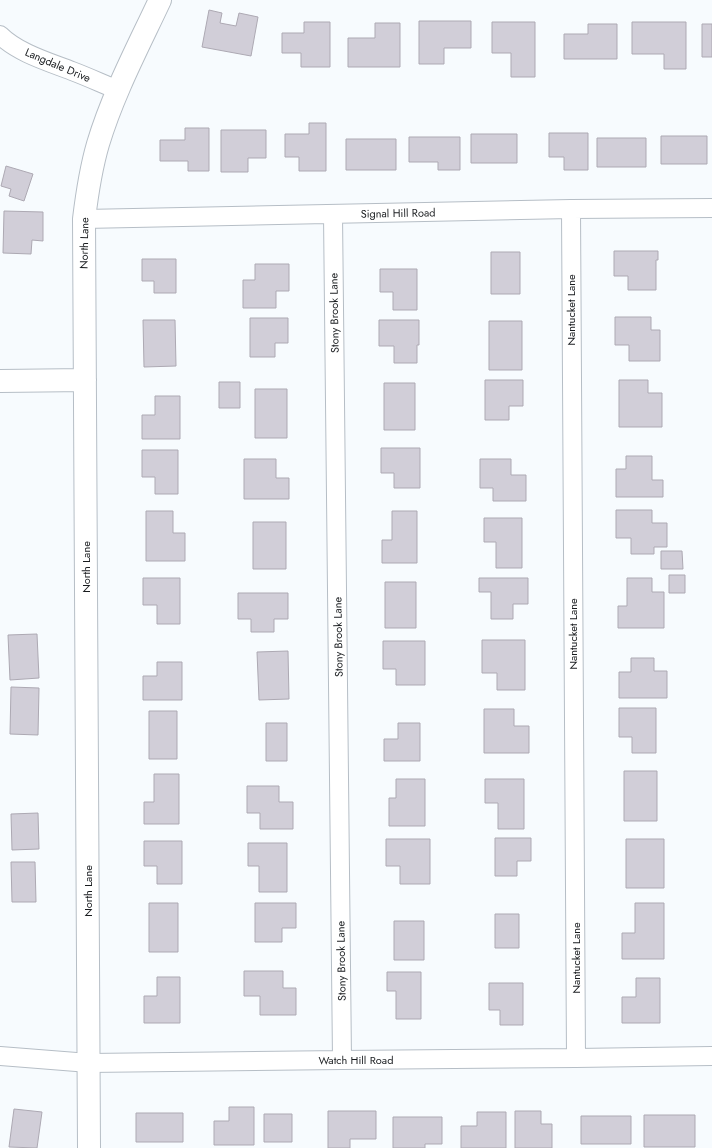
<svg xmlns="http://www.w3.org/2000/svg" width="712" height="1148" font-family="Jost,sans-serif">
<rect width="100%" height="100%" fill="#f7fbfe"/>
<path fill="#d1ced8" stroke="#ada9b3" d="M 209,10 L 222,13 L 220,23 L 236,26 L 239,13 L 258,17 L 251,56 L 202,47 Z
M 419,21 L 471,21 L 471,48 L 444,48 L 444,64 L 419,64 Z
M 304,22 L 330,22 L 330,67 L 301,67 L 301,53 L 282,53 L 282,33 L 304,33 Z
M 492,22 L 535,22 L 535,77 L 511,77 L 511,53 L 492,53 Z
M 632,22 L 686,22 L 686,69 L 664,69 L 664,54 L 632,54 Z
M 375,23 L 400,23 L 400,67 L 348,67 L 348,38 L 375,38 Z
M 588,24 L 617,24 L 617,59 L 564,59 L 564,34 L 588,34 Z
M 702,24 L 712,24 L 712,57 L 702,57 Z
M 309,123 L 326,123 L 326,171 L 299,171 L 299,157 L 285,157 L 285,134 L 309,134 Z
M 185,128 L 209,128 L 209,171 L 188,171 L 188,161 L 160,161 L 160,140 L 185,140 Z
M 221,130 L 266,130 L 266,158 L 248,158 L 248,172 L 221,172 Z
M 549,133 L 588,133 L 588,170 L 564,170 L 564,157 L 549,157 Z
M 471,134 L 517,134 L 517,163 L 471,163 Z
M 661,136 L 707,136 L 707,164 L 661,164 Z
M 409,137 L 460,137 L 460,170 L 438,170 L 438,162 L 409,162 Z
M 597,138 L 646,138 L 646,167 L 597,167 Z
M 346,139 L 396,139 L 396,170 L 346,170 Z
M 6,166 L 33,174 L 24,201 L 9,196 L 11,189 L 1,186 Z
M 4,211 L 43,212 L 43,241 L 32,240 L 31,254 L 3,253 Z
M 614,251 L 658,251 L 658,260 L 656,260 L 656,290 L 628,290 L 628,276 L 614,276 Z
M 491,252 L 520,252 L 520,294 L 491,294 Z
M 142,259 L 176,259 L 176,293 L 154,293 L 154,281 L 142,281 Z
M 255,264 L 289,264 L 289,291 L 276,291 L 276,308 L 243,308 L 243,280 L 255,280 Z
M 380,269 L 417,269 L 417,310 L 393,310 L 393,292 L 380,292 Z
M 615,317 L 651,317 L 651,330 L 660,330 L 660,361 L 629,361 L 629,345 L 615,345 Z
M 250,318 L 288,318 L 288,343 L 275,343 L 275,357 L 250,357 Z
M 143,320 L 175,320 L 176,366 L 144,367 Z
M 379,320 L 419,320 L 419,345 L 417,345 L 417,363 L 394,363 L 394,346 L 379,346 Z
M 489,321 L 522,321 L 522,370 L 489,370 Z
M 485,380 L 523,380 L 523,406 L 509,406 L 509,420 L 485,420 Z
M 619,380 L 648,380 L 648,393 L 662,393 L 662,427 L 619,427 Z
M 219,382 L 240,382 L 240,408 L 219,408 Z
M 384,383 L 415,383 L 415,430 L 384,430 Z
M 255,389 L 287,389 L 287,438 L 255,438 Z
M 155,396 L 180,396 L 180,439 L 142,439 L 142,415 L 155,415 Z
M 381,448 L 420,448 L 420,488 L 394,488 L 394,473 L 381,473 Z
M 142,450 L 178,450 L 178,494 L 155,494 L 155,477 L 142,477 Z
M 626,456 L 652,456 L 652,480 L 663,480 L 663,497 L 616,497 L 616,469 L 626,469 Z
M 244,459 L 276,459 L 276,478 L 289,478 L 289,499 L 244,499 Z
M 480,459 L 511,459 L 511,475 L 526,475 L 526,501 L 493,501 L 493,488 L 480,488 Z
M 616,510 L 652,510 L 652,523 L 667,523 L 667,547 L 654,547 L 654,554 L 631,554 L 631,538 L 616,538 Z
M 146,511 L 173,511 L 173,533 L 185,533 L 185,561 L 146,561 Z
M 392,511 L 417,511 L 417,563 L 382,563 L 382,540 L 392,540 Z
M 484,518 L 522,518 L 522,568 L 496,568 L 496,542 L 484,542 Z
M 253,522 L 286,522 L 286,569 L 253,569 Z
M 661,551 L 682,551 L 683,569 L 661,569 Z
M 669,575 L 685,575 L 685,593 L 669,593 Z
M 143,578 L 180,578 L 180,624 L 157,624 L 157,605 L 143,605 Z
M 479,578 L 528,578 L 528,604 L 513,604 L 513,619 L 491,619 L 491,592 L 479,592 Z
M 627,578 L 652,578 L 652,592 L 664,592 L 664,628 L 618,628 L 618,606 L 627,606 Z
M 385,582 L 416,582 L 416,628 L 385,628 Z
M 238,593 L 288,593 L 288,619 L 274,619 L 274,632 L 251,632 L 251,619 L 238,619 Z
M 37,634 L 39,678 L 10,680 L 8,635 Z
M 482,640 L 525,640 L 525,690 L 497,690 L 497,673 L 482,673 Z
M 383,641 L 425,641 L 425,685 L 396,685 L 396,669 L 383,669 Z
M 288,651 L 289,699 L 259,700 L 257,652 Z
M 631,658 L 654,658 L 654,671 L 667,671 L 667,698 L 619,698 L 619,672 L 631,672 Z
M 157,662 L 182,662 L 182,700 L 143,700 L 143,676 L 157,676 Z
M 11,687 L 39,688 L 38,735 L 10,734 Z
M 619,708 L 656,708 L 656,753 L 632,753 L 632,737 L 619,737 Z
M 484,709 L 514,709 L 514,726 L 529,726 L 529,753 L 484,753 Z
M 149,711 L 177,711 L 177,759 L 149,759 Z
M 266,723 L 287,723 L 287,761 L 266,761 Z
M 398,723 L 420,723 L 420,761 L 384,761 L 384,739 L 398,739 Z
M 624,771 L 657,771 L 657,821 L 624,821 Z
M 154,774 L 179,774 L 179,824 L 144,824 L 144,802 L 154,802 Z
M 396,779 L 425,779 L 425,826 L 389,826 L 389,798 L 396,798 Z
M 485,779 L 524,779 L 524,829 L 498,829 L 498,803 L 485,803 Z
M 247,786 L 279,786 L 279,802 L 293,802 L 293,829 L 260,829 L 260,813 L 247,813 Z
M 38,813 L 39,849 L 12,850 L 11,814 Z
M 495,838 L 531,838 L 531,861 L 517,861 L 517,876 L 495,876 Z
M 386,839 L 430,839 L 430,884 L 400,884 L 400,866 L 386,866 Z
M 626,839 L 664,839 L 664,888 L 626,888 Z
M 144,841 L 182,841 L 182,884 L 157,884 L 157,866 L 144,866 Z
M 248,843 L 287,843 L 287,892 L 259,892 L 259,866 L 248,866 Z
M 11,862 L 35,862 L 36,902 L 12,902 Z
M 149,903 L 178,903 L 178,952 L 149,952 Z
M 255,903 L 296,903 L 296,928 L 282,928 L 282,942 L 255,942 Z
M 635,903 L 664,903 L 664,959 L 622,959 L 622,933 L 635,933 Z
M 495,914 L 519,914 L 519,948 L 495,948 Z
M 394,921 L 424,921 L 424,960 L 394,960 Z
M 244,971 L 283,971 L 283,988 L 296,988 L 296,1015 L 260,1015 L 260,996 L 244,996 Z
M 387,972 L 421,972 L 421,1019 L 396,1019 L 396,991 L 387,991 Z
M 157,977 L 180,977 L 180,1023 L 144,1023 L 144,996 L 157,996 Z
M 636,978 L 660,978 L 660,1023 L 622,1023 L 622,997 L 636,997 Z
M 489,983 L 523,983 L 523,1025 L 500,1025 L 500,1010 L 489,1010 Z
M 229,1107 L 254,1107 L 254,1145 L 214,1145 L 214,1121 L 229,1121 Z
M 14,1109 L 42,1112 L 37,1148 L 9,1147 Z
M 328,1111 L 376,1111 L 376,1139 L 350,1139 L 350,1148 L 328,1148 Z
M 515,1111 L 541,1111 L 541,1124 L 552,1124 L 552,1148 L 515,1148 Z
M 477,1112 L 506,1112 L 506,1148 L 461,1148 L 461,1126 L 477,1126 Z
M 136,1113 L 183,1113 L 183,1142 L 136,1142 Z
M 264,1114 L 292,1114 L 292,1142 L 264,1142 Z
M 644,1115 L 695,1115 L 695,1147 L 644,1147 Z
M 581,1116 L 631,1116 L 631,1144 L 581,1144 Z
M 393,1117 L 442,1117 L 442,1144 L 425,1144 L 425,1148 L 393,1148 Z"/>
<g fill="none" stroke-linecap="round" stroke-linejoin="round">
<g stroke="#b6bec6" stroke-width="20">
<path id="minor" d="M 0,35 C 18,53 49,62 72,71 C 88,77 103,84 118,90
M 571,209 L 576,1058
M 333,214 L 342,1060
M 84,219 L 571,209 L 712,208
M 0,1056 L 89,1063 L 342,1060 L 576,1058 L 712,1056"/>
</g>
<g stroke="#b6bec6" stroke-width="24">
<path id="tertiary" d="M 0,381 L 85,380
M 89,1148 L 84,219 C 87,194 91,168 98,144 C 113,94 138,47 160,0"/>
</g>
<use href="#minor" stroke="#fff" stroke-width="18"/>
<use href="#tertiary" stroke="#fff" stroke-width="22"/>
</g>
<g text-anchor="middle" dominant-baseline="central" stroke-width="3" stroke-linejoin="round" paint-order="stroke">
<g font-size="11" fill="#181b1e" stroke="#fff">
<text transform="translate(58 65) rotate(23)">Langdale Drive</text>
<text transform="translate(398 213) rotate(-1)">Signal Hill Road</text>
<text transform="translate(84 243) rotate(-89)">North Lane</text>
<text transform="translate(571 310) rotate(-90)">Nantucket Lane</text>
<text transform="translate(334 313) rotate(-91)">Stony Brook Lane</text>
<text transform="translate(86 567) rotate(-90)">North Lane</text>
<text transform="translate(573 634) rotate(-90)">Nantucket Lane</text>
<text transform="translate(338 637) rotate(-91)">Stony Brook Lane</text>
<text transform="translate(88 891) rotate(-90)">North Lane</text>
<text transform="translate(576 958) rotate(-90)">Nantucket Lane</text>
<text transform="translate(341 961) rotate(-91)">Stony Brook Lane</text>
<text x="356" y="1060">Watch Hill Road</text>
</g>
</g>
</svg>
